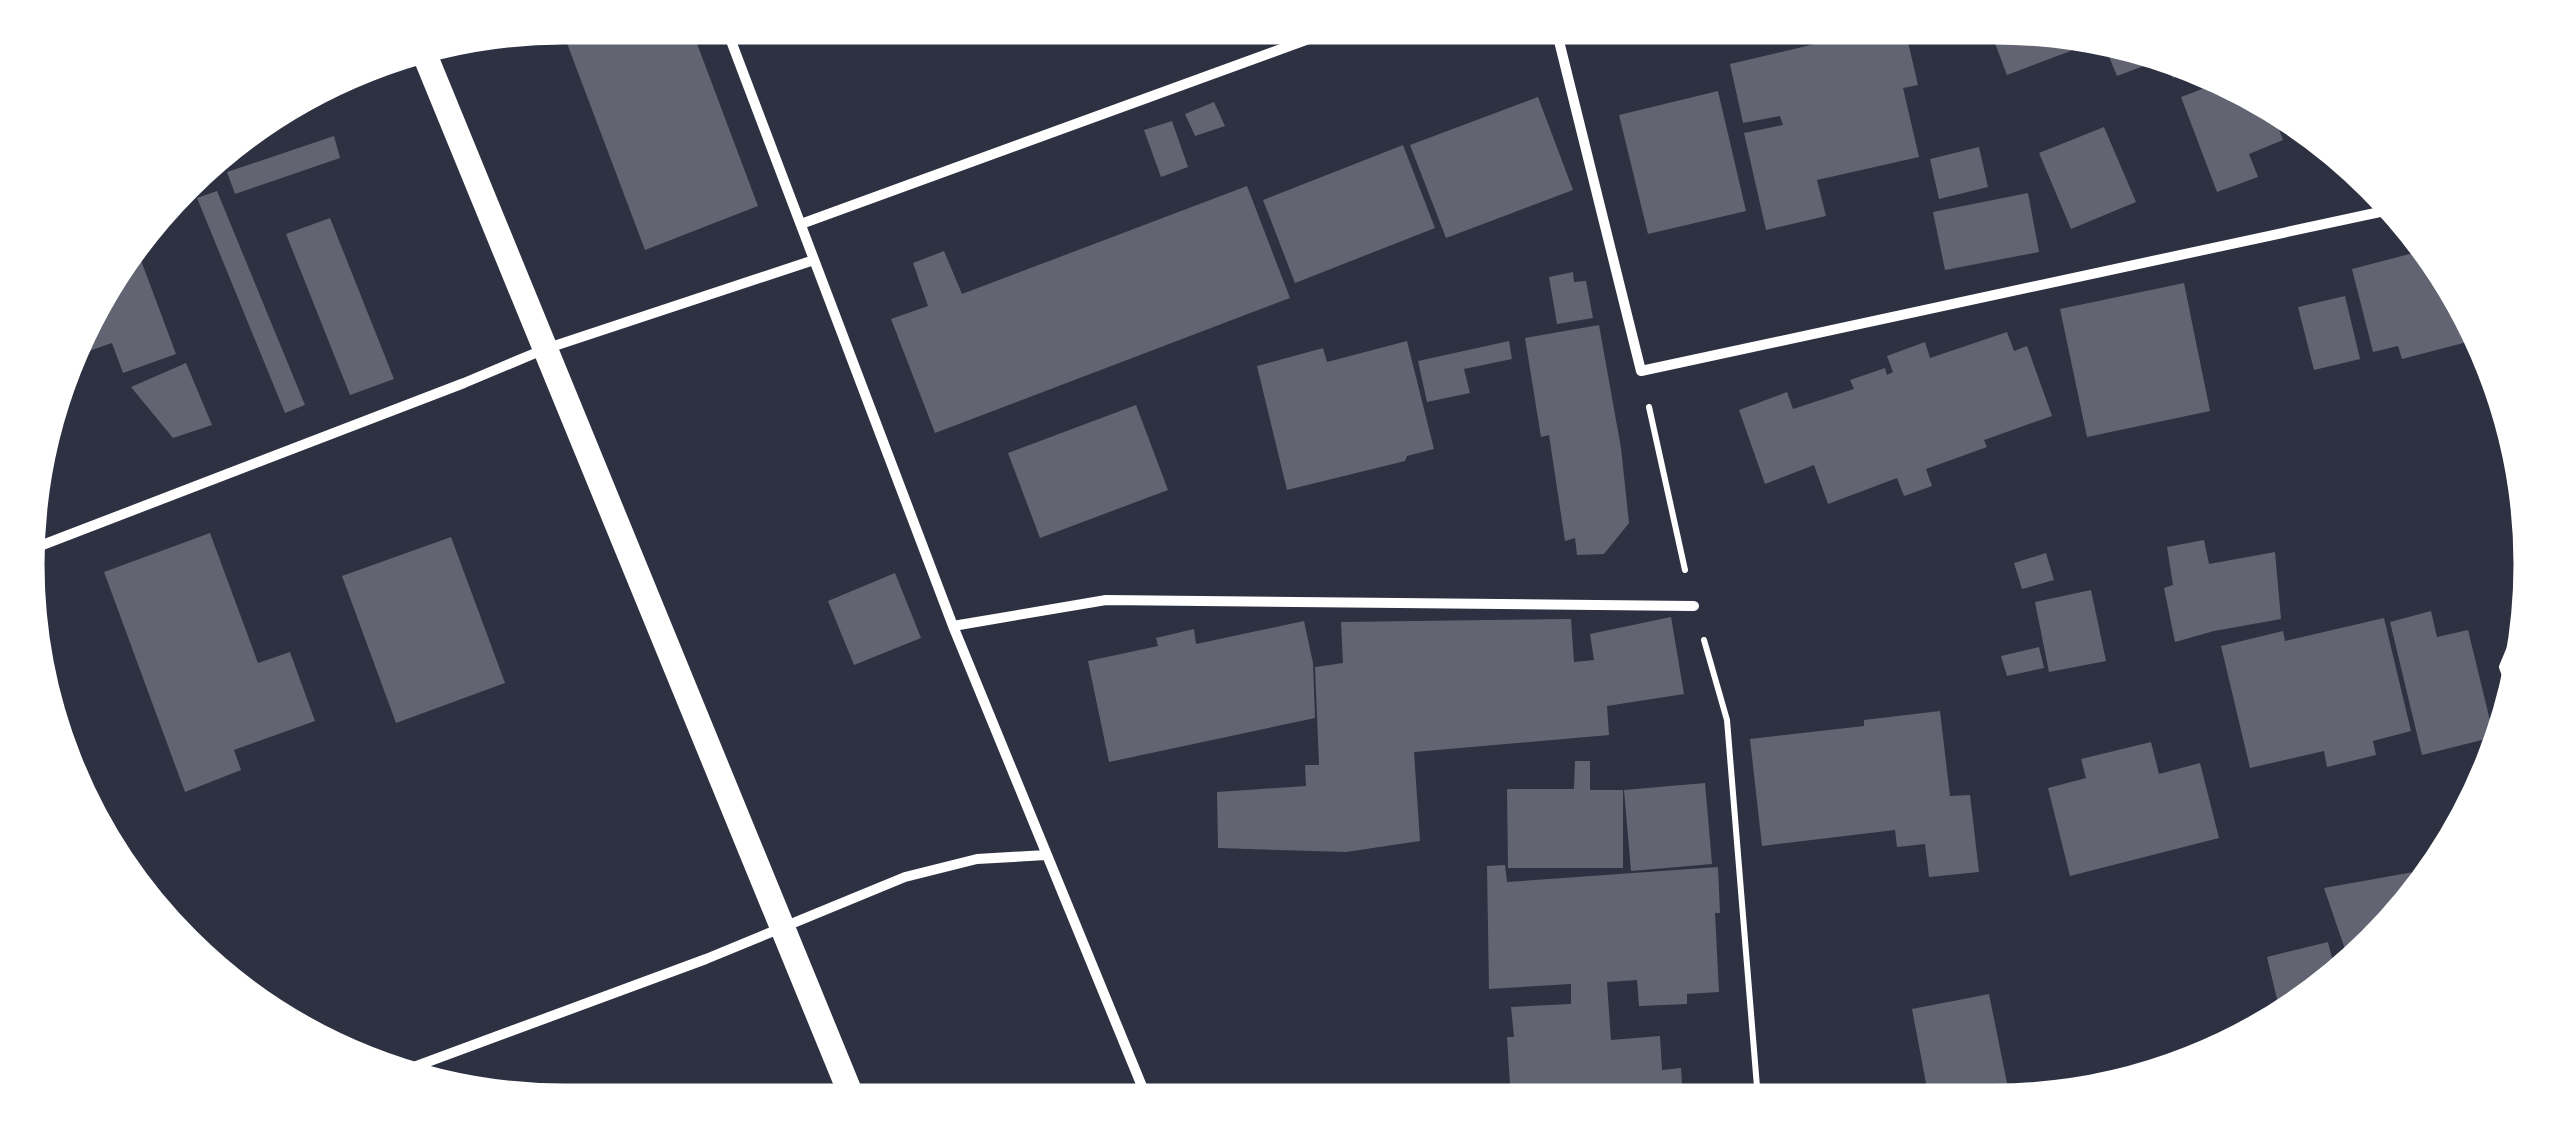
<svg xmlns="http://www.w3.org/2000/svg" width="2559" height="1128" font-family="Raleway,sans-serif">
<rect width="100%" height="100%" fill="#2d3142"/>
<path fill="#626471" d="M 598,25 L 690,25 L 758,206 L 645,250 L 565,38 Z
M 1896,25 L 1904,25 L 1918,85 L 1903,88 L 1919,157 L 1817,180 L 1826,216 L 1766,230 L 1744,133 L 1783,125 L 1780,116 L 1743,123 L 1730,64 Z
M 1988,25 L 1996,25 L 2089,44 L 2007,75 Z
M 2105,47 L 2156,57 L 2157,61 L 2117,76 Z
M 2165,59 L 2201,66 L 2203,67 L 2173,78 Z
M 2223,81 L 2273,114 L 2283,140 L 2249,154 L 2258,177 L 2217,192 L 2181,97 Z
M 1718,91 L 1746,211 L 1648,234 L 1619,115 Z
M 1538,97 L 1573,190 L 1446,238 L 1410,145 Z
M 1214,102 L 1225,126 L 1195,136 L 1185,114 Z
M 1172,121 L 1188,167 L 1161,177 L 1144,130 Z
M 2104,127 L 2136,202 L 2071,229 L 2039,153 Z
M 334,136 L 340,158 L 235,194 L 227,172 Z
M 1403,145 L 1435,228 L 1295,283 L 1263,200 Z
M 1979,147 L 1988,187 L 1939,199 L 1930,159 Z
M 1247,186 L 1290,298 L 935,433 L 891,319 L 928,306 L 913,263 L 944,251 L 962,294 Z
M 217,191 L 305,405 L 285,413 L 197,198 Z
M 2028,193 L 2039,252 L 1945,270 L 1933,212 Z
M 330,218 L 394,379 L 350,395 L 286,234 Z
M 136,247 L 176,354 L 123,373 L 112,343 L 89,351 L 83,333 L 98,294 Z
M 2421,251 L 2493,357 L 2496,373 L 2480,377 L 2471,341 L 2402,359 L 2398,346 L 2373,352 L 2352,269 Z
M 1573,272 L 1574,282 L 1586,281 L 1593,318 L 1557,324 L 1549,277 Z
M 2184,283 L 2210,411 L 2087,437 L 2060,309 Z
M 2345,296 L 2360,359 L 2314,370 L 2298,307 Z
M 1599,325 L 1621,448 L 1629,523 L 1604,554 L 1577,555 L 1575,538 L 1565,541 L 1549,435 L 1541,437 L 1525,338 Z
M 2007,332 L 2014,351 L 2027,346 L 2052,416 L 1984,440 L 1987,447 L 1926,469 L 1932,486 L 1904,496 L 1897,478 L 1828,504 L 1814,465 L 1765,484 L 1739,410 L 1787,392 L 1793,409 L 1854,389 L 1850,380 L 1885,368 L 1887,375 L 1893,372 L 1887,356 L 1925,342 L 1930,358 Z
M 1407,341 L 1434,449 L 1407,456 L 1405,461 L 1287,490 L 1257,366 L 1323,348 L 1327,362 Z
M 1509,341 L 1512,359 L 1464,369 L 1470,393 L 1427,402 L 1418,361 Z
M 186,363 L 212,425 L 173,438 L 131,387 Z
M 1136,405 L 1168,490 L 1040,538 L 1008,453 Z
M 210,533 L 258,663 L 290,652 L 315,721 L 234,750 L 241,770 L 185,792 L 104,572 Z
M 451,537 L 505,683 L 396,723 L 342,576 Z
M 2204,540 L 2209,564 L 2275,552 L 2281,619 L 2214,631 L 2175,642 L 2164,588 L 2173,585 L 2167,547 Z
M 2046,553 L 2054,580 L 2022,589 L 2014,563 Z
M 895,573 L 921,638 L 854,665 L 828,601 Z
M 2091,590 L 2106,661 L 2049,672 L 2035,602 Z
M 2431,611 L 2437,637 L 2468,630 L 2494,737 L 2422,755 L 2390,622 Z
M 1671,617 L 1684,694 L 1607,706 L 1609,735 L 1414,752 L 1420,841 L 1346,852 L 1218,848 L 1217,792 L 1306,786 L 1305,765 L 1319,765 L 1315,667 L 1343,663 L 1341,622 L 1571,619 L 1574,662 L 1594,660 L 1590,634 Z
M 2384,618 L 2411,731 L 2373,741 L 2376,755 L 2327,767 L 2324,751 L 2250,768 L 2221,646 L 2283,631 L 2285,641 Z
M 1304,621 L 1313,663 L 1315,718 L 1109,762 L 1088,661 L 1158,646 L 1156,638 L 1194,629 L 1196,644 Z
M 2039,647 L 2044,668 L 2007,676 L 2001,656 Z
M 1940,711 L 1950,796 L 1970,795 L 1979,872 L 1929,877 L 1925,844 L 1897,847 L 1895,830 L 1762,846 L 1750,739 L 1864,726 L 1864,720 Z
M 2151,742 L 2159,774 L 2200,763 L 2219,838 L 2070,876 L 2048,788 L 2086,778 L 2081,759 Z
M 1575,761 L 1590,761 L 1590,790 L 1623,790 L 1623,868 L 1508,868 L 1507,789 L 1574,789 Z
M 1705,783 L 1712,864 L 1631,871 L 1624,790 Z
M 1505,865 L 1507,882 L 1718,867 L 1720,913 L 1715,913 L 1719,992 L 1687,994 L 1687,1004 L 1639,1006 L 1637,980 L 1607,982 L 1611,1040 L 1660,1036 L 1662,1070 L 1681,1068 L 1683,1099 L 1511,1100 L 1507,1037 L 1514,1037 L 1511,1007 L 1571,1004 L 1571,984 L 1489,989 L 1487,866 Z
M 2436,868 L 2423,892 L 2362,953 L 2347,955 L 2324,888 Z
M 2328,942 L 2337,978 L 2324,991 L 2281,1016 L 2267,957 Z
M 1989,994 L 2010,1098 L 1929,1099 L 1912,1009 Z
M 1446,1088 L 1448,1100 L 1364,1100 L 1364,1098 Z"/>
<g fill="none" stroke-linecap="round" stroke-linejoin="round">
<path stroke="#fff" stroke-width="6" d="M 1649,407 L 1685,570
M 1704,640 L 1727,720 L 1758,1099"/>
<path stroke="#fff" stroke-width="10" d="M 725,25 L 953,626 L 1148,1101
M 1555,25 L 1641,371 L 2394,209
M 801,224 L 1347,25
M 32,549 L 464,383 L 545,349 L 814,260
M 953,626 L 1106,600 L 1694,606
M 2510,683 L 2504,667 L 2522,624
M 403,1071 L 706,959 L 905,877 L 977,859 L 1046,855"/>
<path stroke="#fff" stroke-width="25" d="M 422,48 L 854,1102"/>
</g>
<path d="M0 0H2559V1128H0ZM564 42H1994A522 522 0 0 1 2516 564V564A522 522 0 0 1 1994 1086H564A522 522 0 0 1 42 564V564A522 522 0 0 1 564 42Z" fill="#fff" fill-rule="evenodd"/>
<path fill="none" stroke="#fff" stroke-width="5" d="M564 42H1994A522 522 0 0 1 2516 564V564A522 522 0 0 1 1994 1086H564A522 522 0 0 1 42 564V564A522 522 0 0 1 564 42Z"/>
</svg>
